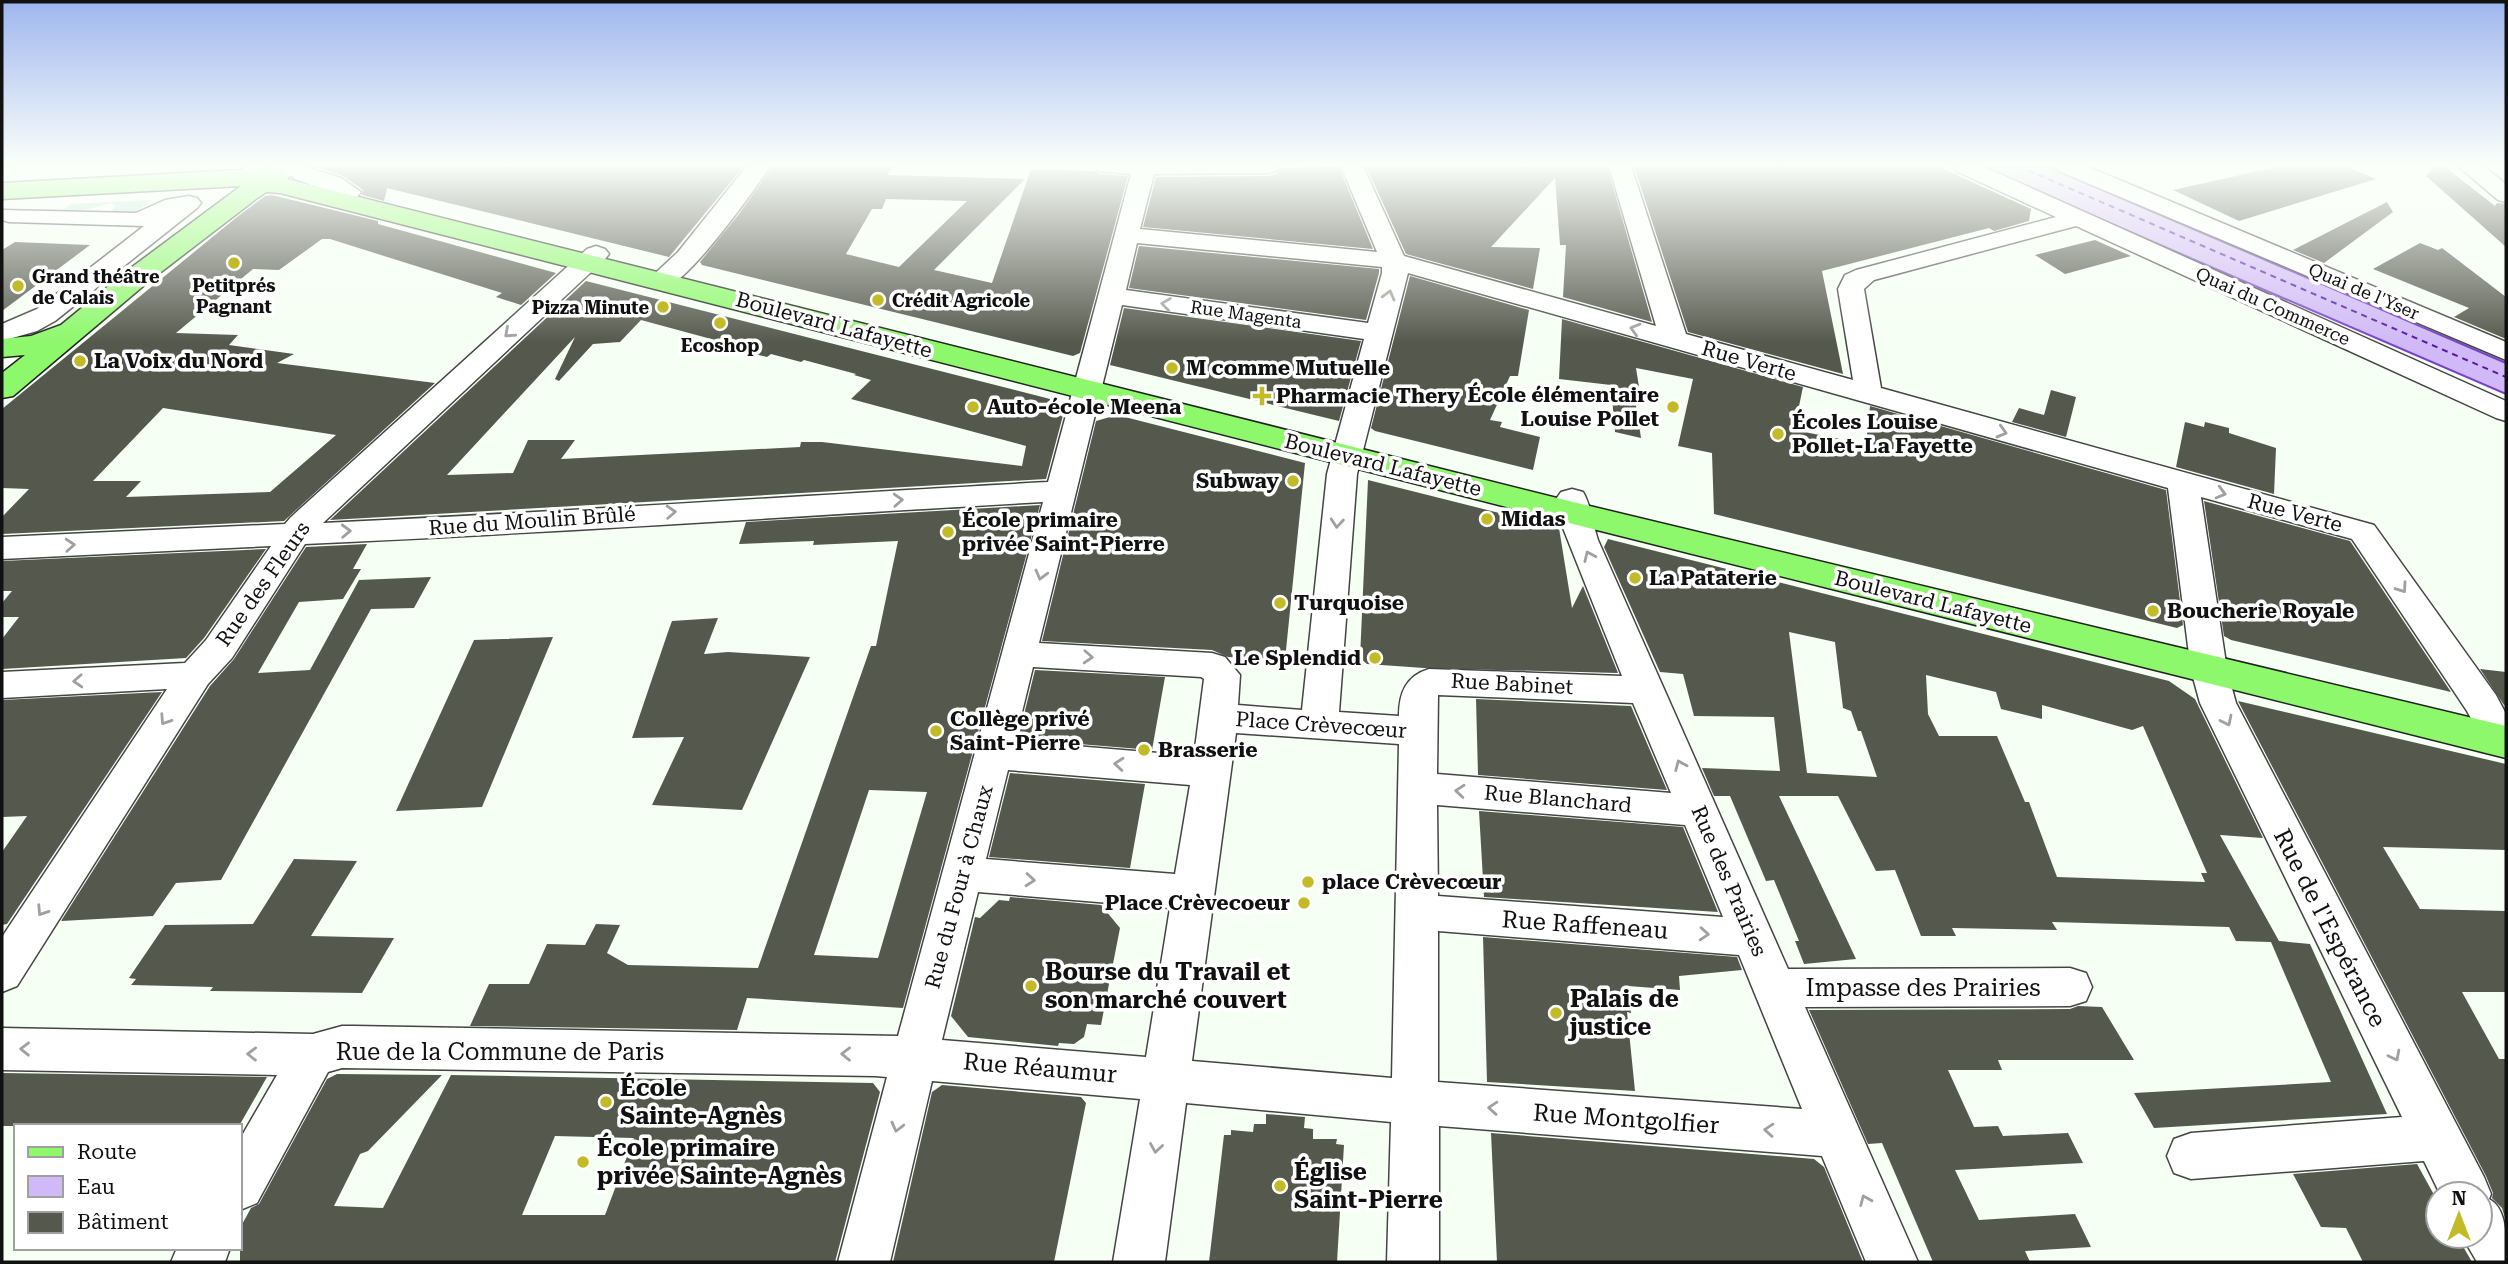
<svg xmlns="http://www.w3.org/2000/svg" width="2508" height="1264" font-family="'Roboto Serif',serif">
<rect width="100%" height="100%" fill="#f6fff4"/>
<path fill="#bdead3" d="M 152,200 L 132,215 L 121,215 L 124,211 L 111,211 L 116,206 L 111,203 L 89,209 L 60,212 L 71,204 Z"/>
<path fill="#d0b9f6" stroke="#7840ce" stroke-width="2" d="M 1977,166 L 2046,166 L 2506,363 L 2506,394 Z"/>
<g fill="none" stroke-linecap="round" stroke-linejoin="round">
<path stroke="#5518a4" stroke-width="2" stroke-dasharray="6 5" stroke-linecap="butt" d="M 2018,166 L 2506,377"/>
</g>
<path fill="#55594d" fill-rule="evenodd" d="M 314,166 L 744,166 L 669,257 L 387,188 L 384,201 L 362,195 L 363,190 L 343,176 Z
M 773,166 L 893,166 L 887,175 L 1025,179 L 934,270 L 992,283 L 1031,169 L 1095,171 L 1098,174 L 1128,176 L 1080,353 L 1073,356 L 702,265 L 700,262 L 739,214 ZM 886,199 L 967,201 L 899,267 L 846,254 L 872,209 L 882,209 Z
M 1366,166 L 1607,166 L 1652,322 L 1563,297 L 1566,245 L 1560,245 L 1555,178 L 1491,247 L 1540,248 L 1533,289 L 1406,254 Z
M 1634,166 L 1937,166 L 2031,209 L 2029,221 L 1994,231 L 1989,228 L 1822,271 L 1843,374 L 1688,332 Z
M 2281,166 L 2345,166 L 2376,179 L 2239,221 L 2173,190 Z
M 2434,166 L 2444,166 L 2495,206 L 2497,203 L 2506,204 L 2506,247 L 2426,176 Z
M 1320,167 L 1339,167 L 1373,249 L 1143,227 L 1156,177 L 1268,176 L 1277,174 L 1281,168 Z
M 272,195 L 378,221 L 378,224 L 556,273 L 521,305 L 496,297 L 502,293 L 330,239 L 322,239 L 279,270 L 253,269 L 176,333 L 238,335 L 229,345 L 294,354 L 277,363 L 435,383 L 284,521 L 2,534 L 2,517 L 29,489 L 2,488 L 2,409 L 237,217 L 265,196 ZM 163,408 L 336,435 L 270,492 L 126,497 L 141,481 L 93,481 Z
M 2387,202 L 2393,212 L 2324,263 L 2293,250 Z
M 2095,240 L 2131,256 L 2065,274 L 2035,255 Z
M 15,242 L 90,245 L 2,311 L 2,250 Z
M 2420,243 L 2438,250 L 2442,248 L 2506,297 L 2506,339 L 2454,317 L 2469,308 L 2373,269 Z
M 1139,246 L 1379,269 L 1379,273 L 1366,320 L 1129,288 Z
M 1410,276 L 1529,310 L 1518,376 L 1510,376 L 1490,420 L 1502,422 L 1500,427 L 1540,437 L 1533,470 L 1375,431 L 1371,428 Z
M 586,281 L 1058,401 L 1065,408 L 1046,479 L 330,520 ZM 641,320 L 737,346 L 733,349 L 767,357 L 771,354 L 801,362 L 804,360 L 856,374 L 854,375 L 871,380 L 851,399 L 1026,446 L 1022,466 L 822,442 L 801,442 L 800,447 L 561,459 L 575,440 L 528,440 L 513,473 L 447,475 L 575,337 L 555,379 L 559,381 L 593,344 L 620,342 Z
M 1124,308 L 1361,341 L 1339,421 L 1110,365 Z
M 1562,319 L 1803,387 L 1794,430 L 1866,444 L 1870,406 L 2166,490 L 2183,625 L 2177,628 L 1714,514 L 1712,453 L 1678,446 L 1693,379 L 1636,368 L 1640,393 L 1634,393 L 1641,438 L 1615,432 L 1611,385 L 1559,379 Z
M 2051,390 L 2076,397 L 2066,437 L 2012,422 L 2019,408 L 2044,415 Z
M 1117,415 L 1305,463 L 1285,660 L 1228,657 L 1212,650 L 1042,641 L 1096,421 Z
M 2185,422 L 2204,427 L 2205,422 L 2229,428 L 2229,433 L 2276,448 L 2274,494 L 2176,467 Z
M 1368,480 L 1559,528 L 1572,608 L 1583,586 L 1618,673 L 1424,668 L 1367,664 L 1360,658 Z
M 2204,501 L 2350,541 L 2451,692 L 2231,640 L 2224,636 Z
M 1040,505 L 903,1008 L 747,998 L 737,1030 L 470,1026 L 489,984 L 529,984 L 547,944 L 585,945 L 596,924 L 620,925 L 607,953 L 628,965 L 758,968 L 871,646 L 876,646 L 898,541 L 813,545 L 814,541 L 739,544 L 746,522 ZM 869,790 L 927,792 L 878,958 L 814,955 Z
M 1608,539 L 2169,681 L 2195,699 L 2263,838 L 2220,835 L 2279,941 L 2310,944 L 2387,1114 L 2154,1128 L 2134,1093 L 2331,1082 L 2271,942 L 2236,941 L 2229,927 L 2052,922 L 2057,930 L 1952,928 L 1956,936 L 1921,936 L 1895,870 L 1876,871 L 1838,796 L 1779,796 L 1856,959 L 1804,964 L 1795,941 L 1799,941 L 1774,880 L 1766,881 L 1730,796 L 1714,796 L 1702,768 L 1780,771 L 1774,717 L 1694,716 L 1683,674 L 1660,672 L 1604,547 ZM 1789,632 L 1835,642 L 1843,708 L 1851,711 L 1858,731 L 1861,731 L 1877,777 L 1807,773 ZM 1926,675 L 1996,692 L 2001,709 L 2042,719 L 2042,705 L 2132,730 L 2143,726 L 2207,873 L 2201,873 L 2205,882 L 2057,877 L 2029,802 L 2025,802 L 1997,736 L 1939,736 L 1928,714 Z
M 367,544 L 353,569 L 361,569 L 343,599 L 299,602 L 258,673 L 310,670 L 359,580 L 431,577 L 414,608 L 371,609 L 221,880 L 176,883 L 153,916 L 61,921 L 210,686 L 234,659 L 306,547 Z
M 266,549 L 204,638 L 186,658 L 2,669 L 2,639 L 19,617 L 2,617 L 2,603 L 12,591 L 2,591 L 2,561 Z
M 718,618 L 704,654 L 728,652 L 810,657 L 742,810 L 652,805 L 684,737 L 632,738 L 669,629 L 672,621 Z
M 553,637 L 482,807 L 396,811 L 474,640 Z
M 2480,669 L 2506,672 L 2506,705 L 2504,705 Z
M 1035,670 L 1165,677 L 1152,750 L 1018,739 Z
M 162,692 L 7,924 L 2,925 L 2,852 L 27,816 L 2,817 L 2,700 Z
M 1476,699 L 1631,706 L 1667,790 L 1478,775 Z
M 2238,701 L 2506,764 L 2506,850 L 2383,847 L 2420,909 L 2506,911 L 2506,992 L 2462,992 L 2499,1059 L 2506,1059 L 2506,1221 L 2502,1208 L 2492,1198 L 2493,1193 L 2486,1176 Z
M 1010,773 L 1145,784 L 1130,868 L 989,857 Z
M 1479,811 L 1683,827 L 1718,912 L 1484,897 Z
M 294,859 L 357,861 L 311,936 L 394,938 L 362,993 L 210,991 L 213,987 L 131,985 L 136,979 L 129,978 L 165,925 L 253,924 Z
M 1010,897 L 1101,905 L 1120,928 L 1101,1025 L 1087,1024 L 1084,1037 L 1074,1044 L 1059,1043 L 1058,1046 L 968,1037 L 951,1016 L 975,917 L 980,918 L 999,900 L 1009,901 Z
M 1483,937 L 1737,957 L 1742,970 L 1679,976 L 1680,990 L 1628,986 L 1631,1013 L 1627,1012 L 1635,1091 L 1487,1082 Z
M 2078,1006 L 2102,1007 L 2134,1060 L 1998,1060 L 2002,1070 L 1948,1070 L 1974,1127 L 1998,1126 L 2003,1136 L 2068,1133 L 2083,1163 L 1955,1170 L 1979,1220 L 2075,1214 L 2091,1247 L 2025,1251 L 2030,1262 L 1933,1262 L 1882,1143 L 1868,1144 L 1809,1010 L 2070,1009 Z
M 2,1073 L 267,1077 L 239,1126 L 2,1126 Z
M 337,1074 L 442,1075 L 368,1151 L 360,1154 L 334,1206 L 383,1208 L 451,1075 L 873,1083 L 880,1092 L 835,1262 L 240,1262 L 240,1228 L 251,1208 L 259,1204 L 327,1079 ZM 555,1136 L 634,1138 L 605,1215 L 522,1215 Z
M 942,1085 L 1081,1097 L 1086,1103 L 1054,1262 L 893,1262 L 932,1092 Z
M 1266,1114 L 1305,1117 L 1304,1128 L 1313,1129 L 1313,1139 L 1337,1139 L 1336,1144 L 1344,1145 L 1337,1262 L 1209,1262 L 1224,1135 L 1231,1135 L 1231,1130 L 1253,1132 L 1254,1124 L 1266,1124 Z
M 1491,1133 L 1814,1159 L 1824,1167 L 1863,1262 L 1497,1262 Z
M 2417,1164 L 2438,1202 L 2438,1236 L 2457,1236 L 2472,1262 L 2363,1262 L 2346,1228 L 2321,1227 L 2293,1174 Z"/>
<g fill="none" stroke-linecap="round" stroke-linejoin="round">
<g stroke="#444" stroke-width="3">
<path id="minor" d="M 246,166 L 270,166 L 268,170 L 275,166 L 309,166 L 312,169 L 341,178 L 361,192 L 357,197 L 349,199 L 295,179 L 292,175 L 261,191 L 238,183 L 234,178 Z
M 747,166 L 770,166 C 753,192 693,276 668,286 C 662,288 658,287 652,285 L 648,280 L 678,252 Z
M 1095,166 L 1279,166 L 1276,171 L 1268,173 L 1154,174 L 1140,229 L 1377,252 L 1341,166 L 1363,166 L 1404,256 L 1656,326 L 1609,166 L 1631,166 L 1686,334 L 1853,380 L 1838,289 L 1845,275 L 1856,270 L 2056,217 L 1956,171 L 1953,166 L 1982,166 L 2506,401 L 2506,421 L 2496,418 L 2076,226 L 1874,280 L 1864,289 L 1881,388 L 2374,525 L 2496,695 L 2506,714 L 2506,754 L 2501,755 L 2488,751 L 2467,711 L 2352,539 L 2201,497 L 2227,670 L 2236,703 L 2484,1177 L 2491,1194 L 2489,1199 C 2508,1209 2506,1240 2506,1262 L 2477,1262 L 2462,1236 L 2480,1236 L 2480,1194 L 2440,1194 L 2424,1161 L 2191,1179 L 2174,1173 L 2167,1156 L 2174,1139 L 2191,1133 L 2402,1117 L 2200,703 L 2191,670 L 2168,488 L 1408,273 L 1357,474 L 1339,712 L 1399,716 C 1399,693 1406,676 1429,669 L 1622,676 L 1557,513 L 1556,499 L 1561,492 L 1572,489 L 1583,492 C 1591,505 1593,525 1598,540 L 1788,969 L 2070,968 L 2086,973 L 2092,987 L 2086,1001 L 2070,1006 L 1805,1007 L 1918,1262 L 1866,1262 L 1822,1156 L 1439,1126 L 1439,1262 L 1387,1262 L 1391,1122 L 1186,1103 L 1165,1262 L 1113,1262 L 1140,1099 L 932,1081 L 890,1262 L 838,1262 L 887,1077 L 875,1076 L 342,1068 L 328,1072 L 257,1203 L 240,1210 L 240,1139 L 277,1075 L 2,1070 L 2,1028 L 313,1034 L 342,1026 L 354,1026 L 898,1036 L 1043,502 C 797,516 551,533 305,544 L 232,658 L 208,684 L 17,986 L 2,992 L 2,937 L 167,689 L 2,698 L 2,672 L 185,663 L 206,640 L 271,546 L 2,559 L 2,537 L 285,524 L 291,517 L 587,249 L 596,246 L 605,249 L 609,254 L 605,259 L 323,523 C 565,512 806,495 1048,482 L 1131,174 L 1098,171 ZM 1137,243 L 1382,267 L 1382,273 L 1368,323 L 1126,290 ZM 1122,305 L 1364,339 L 1327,474 L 1302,710 L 1238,705 L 1240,675 L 1225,657 L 1212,653 L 1039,643 ZM 1033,667 L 1201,677 L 1204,679 L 1194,756 L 1015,741 ZM 1438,695 L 1633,703 L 1671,793 L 1437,774 ZM 1236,733 L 1399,744 L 1392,1078 L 1192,1061 ZM 1008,770 L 1190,785 L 1175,874 L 986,859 ZM 1437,805 L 1685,825 L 1723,917 L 1438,896 ZM 978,892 L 1170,908 L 1146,1057 L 942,1040 ZM 1438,931 L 1739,955 L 1802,1109 L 1438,1082 Z
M 2056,166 L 2086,166 L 2506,342 L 2506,360 L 2059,171 Z
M 2458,166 L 2483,166 L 2506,184 L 2506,202 L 2498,200 Z
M 189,196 L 197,198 L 201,203 L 197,208 L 55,321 L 37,331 L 2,341 L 2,324 L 37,309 L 144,226 L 9,222 L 2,220 L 2,210 L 136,213 L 165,200 Z
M 177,1248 L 230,1248 L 225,1262 L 171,1262 Z"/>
</g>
<g stroke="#222" stroke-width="3">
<path id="major" d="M 276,168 L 285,171 L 289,176 L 287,179 L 1573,502 L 2506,726 L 2506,758 L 1573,524 L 280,193 L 266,192 L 256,199 L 148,282 L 13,396 L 2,398 L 2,373 L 25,355 L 2,357 L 2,339 L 31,336 L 61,325 L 128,270 L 241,186 L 2,199 L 2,183 Z"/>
</g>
<use href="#minor" fill="#fff" fill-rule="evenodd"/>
<use href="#major" fill="#8ef86c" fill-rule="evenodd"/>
</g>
<defs><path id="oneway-chevron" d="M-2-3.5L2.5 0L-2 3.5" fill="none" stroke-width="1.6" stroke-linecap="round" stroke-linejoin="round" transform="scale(1.75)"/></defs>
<g stroke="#a0a0a0">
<use href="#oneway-chevron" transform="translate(1389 295) rotate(-75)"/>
<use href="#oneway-chevron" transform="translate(1166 304) rotate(-172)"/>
<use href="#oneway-chevron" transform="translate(1635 329) rotate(-164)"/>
<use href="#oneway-chevron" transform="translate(509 333) rotate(138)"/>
<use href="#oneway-chevron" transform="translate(2002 432) rotate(16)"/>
<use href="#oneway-chevron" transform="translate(2221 493) rotate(15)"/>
<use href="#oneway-chevron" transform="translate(898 500) rotate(-3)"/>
<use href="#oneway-chevron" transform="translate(671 512) rotate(-3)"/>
<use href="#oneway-chevron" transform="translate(1337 523) rotate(95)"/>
<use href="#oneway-chevron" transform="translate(346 531) rotate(-2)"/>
<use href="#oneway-chevron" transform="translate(70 545) rotate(-3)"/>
<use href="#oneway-chevron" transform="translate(1589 556) rotate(-114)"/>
<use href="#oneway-chevron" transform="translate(1041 575) rotate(105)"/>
<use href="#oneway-chevron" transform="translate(2402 588) rotate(55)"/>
<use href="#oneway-chevron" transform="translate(1088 657) rotate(3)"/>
<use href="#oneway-chevron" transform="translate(78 681) rotate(177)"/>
<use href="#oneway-chevron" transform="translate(165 720) rotate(123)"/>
<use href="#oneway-chevron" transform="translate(2227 721) rotate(64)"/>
<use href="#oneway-chevron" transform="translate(1119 764) rotate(-175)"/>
<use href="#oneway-chevron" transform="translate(1680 765) rotate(-113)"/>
<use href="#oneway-chevron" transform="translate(1460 791) rotate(-175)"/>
<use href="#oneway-chevron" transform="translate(1030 880) rotate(5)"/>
<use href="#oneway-chevron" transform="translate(42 911) rotate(123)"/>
<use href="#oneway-chevron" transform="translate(1704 934) rotate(4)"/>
<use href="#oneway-chevron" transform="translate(25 1049) rotate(-179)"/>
<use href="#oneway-chevron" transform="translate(252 1054) rotate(-179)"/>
<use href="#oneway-chevron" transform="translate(846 1054) rotate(-179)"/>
<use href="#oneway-chevron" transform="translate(2395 1056) rotate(63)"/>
<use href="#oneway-chevron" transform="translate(1493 1108) rotate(-176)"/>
<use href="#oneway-chevron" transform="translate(897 1127) rotate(104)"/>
<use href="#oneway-chevron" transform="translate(1769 1130) rotate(-176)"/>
<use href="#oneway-chevron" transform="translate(1156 1148) rotate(99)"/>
<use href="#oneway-chevron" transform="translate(1865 1200) rotate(-113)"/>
</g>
<linearGradient id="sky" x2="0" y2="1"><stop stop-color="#9eb6ee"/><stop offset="0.48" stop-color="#fbfffa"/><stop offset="1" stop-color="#fbfffa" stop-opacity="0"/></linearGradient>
<rect width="2508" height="343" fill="url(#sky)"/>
<g fill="#c2ba27" stroke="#fff" stroke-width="2.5">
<circle cx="234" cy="263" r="7"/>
<circle cx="18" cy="286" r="7"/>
<circle cx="878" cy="300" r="7"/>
<circle cx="663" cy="307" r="7"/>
<circle cx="720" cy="323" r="7"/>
<circle cx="80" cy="361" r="7"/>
<circle cx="1172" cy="368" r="7"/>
<path d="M1258.5 385.5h7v7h7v7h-7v7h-7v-7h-7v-7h7z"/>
<circle cx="973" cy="407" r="7"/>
<circle cx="1673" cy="407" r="7"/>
<circle cx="1778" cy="434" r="7"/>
<circle cx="1293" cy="481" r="7"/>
<circle cx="1487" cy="519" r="7"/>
<circle cx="948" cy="532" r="7"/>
<circle cx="1635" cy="578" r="7"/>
<circle cx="1280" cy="603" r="7"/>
<circle cx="2153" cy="611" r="7"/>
<circle cx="1375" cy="658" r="7"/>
<circle cx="936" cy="731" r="7"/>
<circle cx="1144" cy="750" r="7"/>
<circle cx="1308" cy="882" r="7"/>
<circle cx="1304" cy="903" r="7"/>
<circle cx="1031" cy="986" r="7"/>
<circle cx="1556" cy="1013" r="7"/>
<circle cx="606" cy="1102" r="7"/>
<circle cx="583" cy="1162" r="7"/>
<circle cx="1280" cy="1186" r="7"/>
</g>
<g text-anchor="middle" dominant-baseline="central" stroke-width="7" stroke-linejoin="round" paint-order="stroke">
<g font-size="18" font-weight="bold" fill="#111" stroke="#fff" text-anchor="start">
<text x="32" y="276">Grand théâtre<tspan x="32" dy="21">de Calais</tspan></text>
<text x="234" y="285" text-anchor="middle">Petitprés<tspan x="234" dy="21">Pagnant</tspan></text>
<text x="892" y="300">Crédit Agricole</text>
<text x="649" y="307" text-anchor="end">Pizza Minute</text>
<text x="720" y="345" text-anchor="middle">Ecoshop</text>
</g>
<g font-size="18" fill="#111" stroke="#fff">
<text transform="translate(2364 291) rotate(23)">Quai de l'Yser</text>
<text transform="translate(2273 306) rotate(24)">Quai du Commerce</text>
<text transform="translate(1246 314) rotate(8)">Rue Magenta</text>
</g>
<g font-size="21" fill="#111" stroke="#fff">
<text transform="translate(834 325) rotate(15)">Boulevard Lafayette</text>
<text transform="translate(1749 361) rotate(16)">Rue Verte</text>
<text transform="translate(1383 465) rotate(14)">Boulevard Lafayette</text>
<text transform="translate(2295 513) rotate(15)">Rue Verte</text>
<text transform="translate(532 521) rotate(-4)">Rue du Moulin Brûlé</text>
<text transform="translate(263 584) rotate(-55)">Rue des Fleurs</text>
<text transform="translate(1933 602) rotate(14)">Boulevard Lafayette</text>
<text transform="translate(1512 684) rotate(3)">Rue Babinet</text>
<text transform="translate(1321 725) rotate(4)">Place Crèvecœur</text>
<text transform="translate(1558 799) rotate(5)">Rue Blanchard</text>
<text transform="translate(1729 881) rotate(67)">Rue des Prairies</text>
<text transform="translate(959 887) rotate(-75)">Rue du Four à Chaux</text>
</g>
<g font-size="21" font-weight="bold" fill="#111" stroke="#fff" text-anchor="start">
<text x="94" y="361">La Voix du Nord</text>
<text x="1186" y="368">M comme Mutuelle</text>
<text x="1659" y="395" text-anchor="end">École élémentaire<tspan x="1659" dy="24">Louise Pollet</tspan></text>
<text x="1276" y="396">Pharmacie Thery</text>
<text x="987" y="407">Auto-école Meena</text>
<text x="1792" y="422">Écoles Louise<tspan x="1792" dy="24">Pollet-La Fayette</tspan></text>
<text x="1279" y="481" text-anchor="end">Subway</text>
<text x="1501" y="519">Midas</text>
<text x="962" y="520">École primaire<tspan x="962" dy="24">privée Saint-Pierre</tspan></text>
<text x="1649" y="578">La Pataterie</text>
<text x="1294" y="603">Turquoise</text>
<text x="2167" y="611">Boucherie Royale</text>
<text x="1361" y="658" text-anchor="end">Le Splendid</text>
<text x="950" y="719">Collège privé<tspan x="950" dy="24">Saint-Pierre</tspan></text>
<text x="1158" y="750">Brasserie</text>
<text x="1322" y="882">place Crèvecœur</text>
<text x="1290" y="903" text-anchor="end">Place Crèvecoeur</text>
</g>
<g font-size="24" fill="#111" stroke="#fff">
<text transform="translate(1585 925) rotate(4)">Rue Raffeneau</text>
<text transform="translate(2330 928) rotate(63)">Rue de l'Espérance</text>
<text x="1923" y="988">Impasse des Prairies</text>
<text x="500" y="1052">Rue de la Commune de Paris</text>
<text transform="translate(1040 1068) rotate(5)">Rue Réaumur</text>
<text transform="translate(1626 1119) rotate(4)">Rue Montgolfier</text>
</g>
<g font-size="24" font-weight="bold" fill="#111" stroke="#fff" text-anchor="start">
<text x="1045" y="972">Bourse du Travail et<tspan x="1045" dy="28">son marché couvert</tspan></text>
<text x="1570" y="999">Palais de<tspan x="1570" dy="28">justice</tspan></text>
<text x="620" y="1088">École<tspan x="620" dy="28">Sainte-Agnès</tspan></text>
<text x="597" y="1148">École primaire<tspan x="597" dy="28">privée Sainte-Agnès</tspan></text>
<text x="1294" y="1172">Église<tspan x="1294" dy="28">Saint-Pierre</tspan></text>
</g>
</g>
<rect width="2508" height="1264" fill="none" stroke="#111111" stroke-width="7"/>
<rect x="14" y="1124" width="228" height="126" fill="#ffffff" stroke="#a0a0a0" stroke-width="2"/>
<rect x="28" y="1147" width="35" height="10" fill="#8ef86c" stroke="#a0a0a0" stroke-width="2"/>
<text x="77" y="1159" font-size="21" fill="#111111">Route</text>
<rect x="28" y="1176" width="35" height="21" fill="#d0b9f6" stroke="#a0a0a0" stroke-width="2"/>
<text x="77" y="1194" font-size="21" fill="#111111">Eau</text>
<rect x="28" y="1212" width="35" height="21" fill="#55594d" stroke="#a0a0a0" stroke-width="2"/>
<text x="77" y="1229" font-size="21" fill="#111111">Bâtiment</text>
<g transform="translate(2459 1215)"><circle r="33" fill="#ffffff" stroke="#a0a0a0" stroke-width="2"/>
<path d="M0-5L12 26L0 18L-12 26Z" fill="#c2ba27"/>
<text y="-10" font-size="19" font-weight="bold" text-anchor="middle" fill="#111111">N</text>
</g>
</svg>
